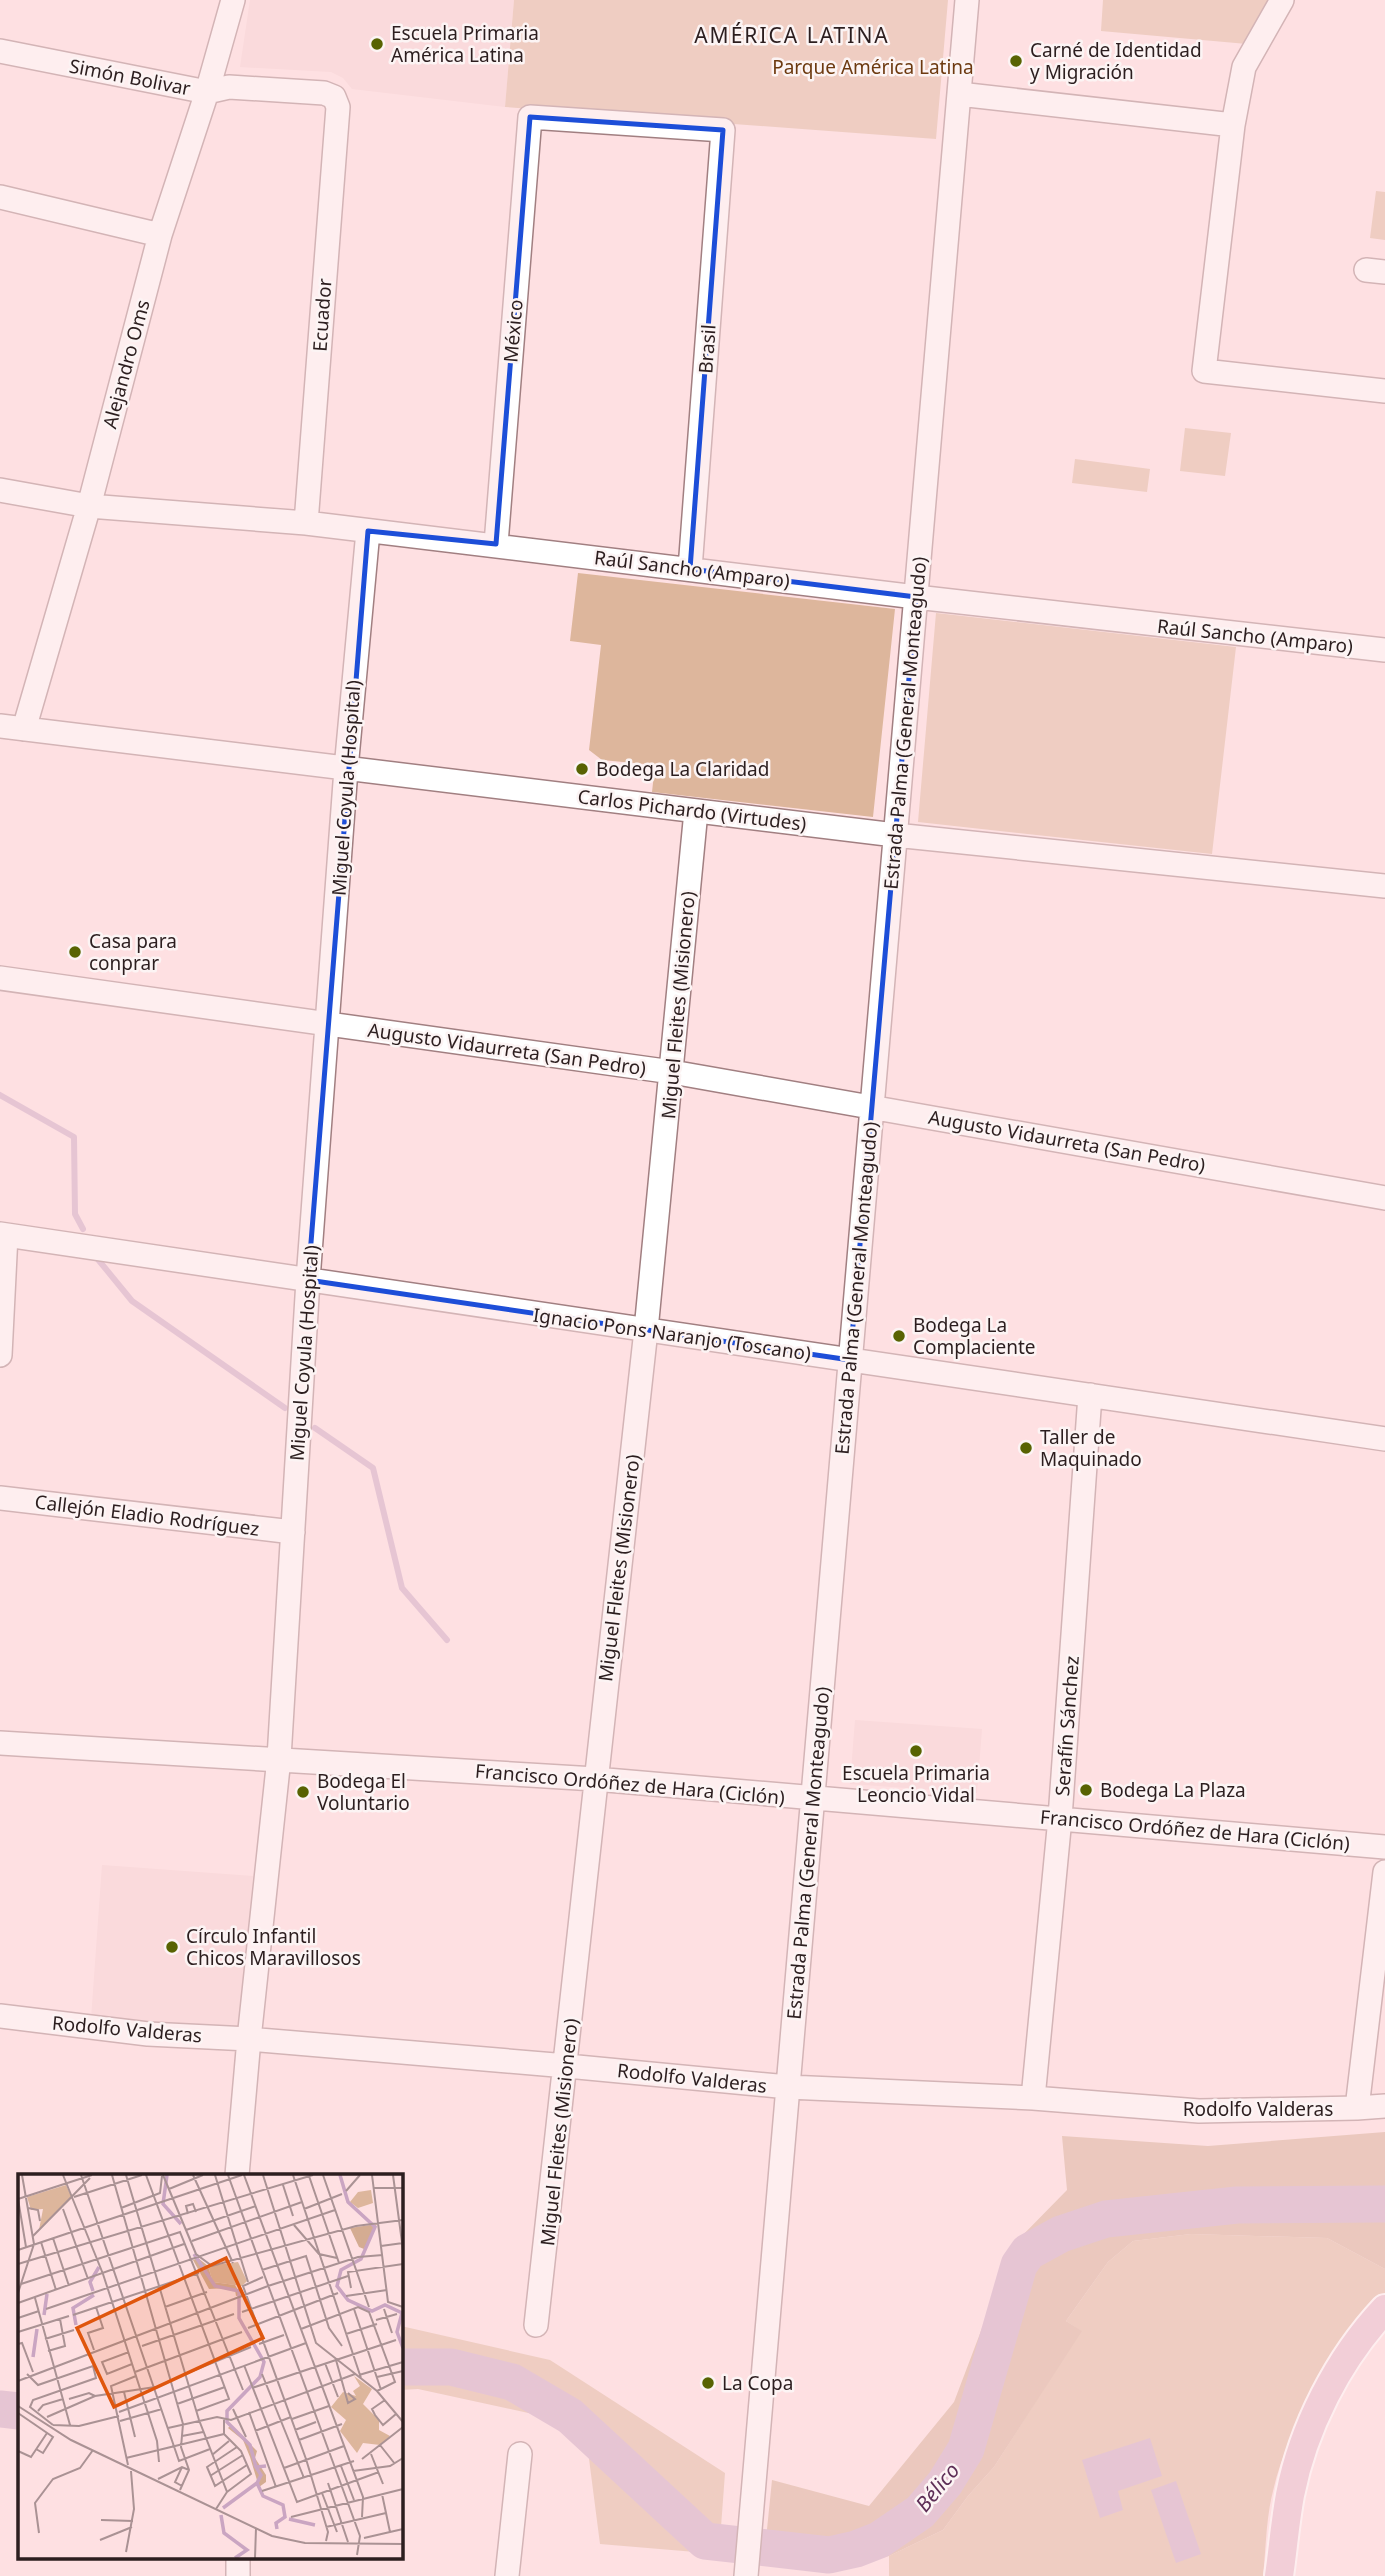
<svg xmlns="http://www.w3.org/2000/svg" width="1385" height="2576" font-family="'Noto Sans',sans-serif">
<rect width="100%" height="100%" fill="#fee0e2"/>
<path fill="#f7d2d4" d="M 250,0 L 514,0 L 505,107 L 352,89 L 343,78 L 331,72 L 240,67 Z
M 855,1720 L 982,1729 L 977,1793 L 850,1784 Z
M 102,1865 L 253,1876 L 242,2030 L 91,2019 Z"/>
<path fill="#ddb69c" d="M 514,0 L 948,0 L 936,139 L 505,107 Z
M 1103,0 L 1270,0 L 1247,44 L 1101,31 Z
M 1376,191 L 1385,192 L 1385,240 L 1370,238 Z
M 1185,428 L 1231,433 L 1225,476 L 1180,471 Z
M 1075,459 L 1150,469 L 1147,492 L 1072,483 Z
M 578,573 L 895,609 L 873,817 L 652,792 L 655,765 L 602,760 L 589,750 L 601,645 L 570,641 Z
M 936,613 L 1236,647 L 1212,854 L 918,822 Z
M 1191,2234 L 1327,2238 L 1385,2269 L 1385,2293 C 1336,2351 1291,2416 1273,2491 C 1266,2518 1266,2548 1263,2576 L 889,2576 L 889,2556 L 943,2530 L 968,2496 L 994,2467 L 1081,2331 L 1066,2321 L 1108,2262 L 1133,2241 Z
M 401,2326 L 550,2360 L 725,2473 L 719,2554 L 600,2544 L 588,2451 L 542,2416 L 418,2389 L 401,2390 Z"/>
<path fill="#d4ac92" d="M 1385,2132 L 1385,2269 L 1327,2238 L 1191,2234 L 1133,2241 L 1108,2262 L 1066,2321 L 1082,2331 L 994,2467 L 968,2496 L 943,2530 L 889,2556 L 827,2573 L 764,2559 L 772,2480 L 869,2506 L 954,2402 L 1014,2244 L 1067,2190 L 1062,2136 L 1208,2146 Z"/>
<path fill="#caa5c2" d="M 1150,2438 L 1162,2476 L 1118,2491 L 1123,2510 L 1100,2518 L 1082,2460 Z
M 1176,2481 L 1201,2554 L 1176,2563 L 1151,2490 Z"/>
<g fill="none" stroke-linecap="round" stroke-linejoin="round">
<path stroke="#caa5c2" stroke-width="6" d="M 0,1095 L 74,1137 L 75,1214 L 83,1229
M 96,1257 L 132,1301 L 285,1408
M 315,1428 L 373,1468 L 402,1588 L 447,1640"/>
<path stroke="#caa5c2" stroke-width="37" d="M 401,2367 L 451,2367 L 512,2382 L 570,2416 L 705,2541 L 829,2555 L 856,2549 L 879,2540 L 920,2512 L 945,2483 L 966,2449 L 1019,2265 L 1028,2252 L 1061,2234 L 1106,2219 L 1237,2205 L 1385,2204
M 0,2409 L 19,2411"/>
<g stroke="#a17f81" stroke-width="26">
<path id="minor" d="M 0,51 L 207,92 L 229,87 L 324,93 L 334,97 L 338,107 L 306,523
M 959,94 L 1233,125 L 1204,371 L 1385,391
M 1233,125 L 1244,67 L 1282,0
M 0,197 L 160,235
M 1366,270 L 1385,272
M 0,490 L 89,506 L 306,523 L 916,597 L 1385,650
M 496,544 L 530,117 L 723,130 L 690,569
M 0,726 L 895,835 L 1385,886
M 24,729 L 89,506 L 160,235 L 207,92 L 233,0
M 0,978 L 672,1072 L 1385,1198
M 0,1234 L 1385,1439
M 0,1355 L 6,1235
M 0,1498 L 293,1532
M 0,1743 L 595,1779 L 1385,1847
M 0,2016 L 148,2034 L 249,2039 L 567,2066 L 788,2087 L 1033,2098 L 1199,2111 L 1357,2108 L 1385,2106
M 1033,2098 L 1060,1818 L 1090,1395
M 1357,2108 L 1385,1872
M 237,2175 L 249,2039 L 279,1758 L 308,1280 L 346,769 L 368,531
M 536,2325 L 646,1330 L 696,811
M 238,2576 L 238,2557
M 507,2576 L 520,2454
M 746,2576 L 967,0"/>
</g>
<g stroke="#fff" stroke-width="32">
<path id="major" d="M 1279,2576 C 1283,2549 1285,2522 1290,2495 C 1303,2428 1338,2359 1385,2309"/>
</g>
<use href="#minor" stroke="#fff" stroke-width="23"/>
<use href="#major" stroke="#e4b8ca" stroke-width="28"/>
</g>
<path d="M0 0H1385V2576H0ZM 530,117 L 723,130 L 690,569 L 916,597 L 850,1360 L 308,1280 L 368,531 L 496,544 Z" fill="#fee0e2" fill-opacity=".55" fill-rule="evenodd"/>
<path fill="none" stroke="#1d4ed8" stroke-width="5" stroke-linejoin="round" d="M 530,117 L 723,130 L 690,569 L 916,597 L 850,1360 L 308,1280 L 368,531 L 496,544 Z"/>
<g fill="#586302" stroke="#fcf4f4" stroke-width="2.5">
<circle cx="377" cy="44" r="7"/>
<circle cx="1016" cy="61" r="7"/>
<circle cx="582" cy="769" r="7"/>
<circle cx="75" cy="952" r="7"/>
<circle cx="899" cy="1336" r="7"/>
<circle cx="1026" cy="1448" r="7"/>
<circle cx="916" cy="1751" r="7"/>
<circle cx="1086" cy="1790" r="7"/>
<circle cx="303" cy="1792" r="7"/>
<circle cx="172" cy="1947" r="7"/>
<circle cx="708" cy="2383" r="7"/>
</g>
<g text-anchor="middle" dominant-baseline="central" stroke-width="5" stroke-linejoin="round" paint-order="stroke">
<g font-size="19" fill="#2c1e1f" stroke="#fcf4f4" text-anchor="start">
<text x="391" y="33">Escuela Primaria<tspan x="391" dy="22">América Latina</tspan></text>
<text x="1030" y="50">Carné de Identidad<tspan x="1030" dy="22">y Migración</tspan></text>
<text x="596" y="769">Bodega La Claridad</text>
<text x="89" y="941">Casa para<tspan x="89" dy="22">conprar</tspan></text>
<text x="913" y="1325">Bodega La<tspan x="913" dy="22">Complaciente</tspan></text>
<text x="1040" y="1437">Taller de<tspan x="1040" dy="22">Maquinado</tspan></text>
<text x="916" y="1773" text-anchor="middle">Escuela Primaria<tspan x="916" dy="22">Leoncio Vidal</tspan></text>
<text x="317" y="1781">Bodega El<tspan x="317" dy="22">Voluntario</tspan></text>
<text x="1100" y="1790">Bodega La Plaza</text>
<text x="186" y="1936">Círculo Infantil<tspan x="186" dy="22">Chicos Maravillosos</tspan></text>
<text x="722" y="2383">La Copa</text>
</g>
<g font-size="19" fill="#6d3a10" stroke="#fcf4f4">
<text x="873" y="67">Parque América Latina</text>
</g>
<g font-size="19" fill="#2c1e1f" stroke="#fcf4f4">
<text transform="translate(130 77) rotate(11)">Simón Bolivar</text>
<text transform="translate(322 315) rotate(-86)">Ecuador</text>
<text transform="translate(513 331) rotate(-85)">México</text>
<text transform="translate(707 349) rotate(-86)">Brasil</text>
<text transform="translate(126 364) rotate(-75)">Alejandro Oms</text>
<text transform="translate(692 569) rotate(7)">Raúl Sancho (Amparo)</text>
<text transform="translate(1255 636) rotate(6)">Raúl Sancho (Amparo)</text>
<text transform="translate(905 723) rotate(-85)">Estrada Palma (General Monteagudo)</text>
<text transform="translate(346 788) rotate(-86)">Miguel Coyula (Hospital)</text>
<text transform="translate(692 810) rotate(7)">Carlos Pichardo (Virtudes)</text>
<text transform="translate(678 1005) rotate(-85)">Miguel Fleites (Misionero)</text>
<text transform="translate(507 1049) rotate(8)">Augusto Vidaurreta (San Pedro)</text>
<text transform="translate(1067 1141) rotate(10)">Augusto Vidaurreta (San Pedro)</text>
<text transform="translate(856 1288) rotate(-85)">Estrada Palma (General Monteagudo)</text>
<text transform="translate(672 1334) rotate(8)">Ignacio Pons Naranjo (Toscano)</text>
<text transform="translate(304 1353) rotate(-86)">Miguel Coyula (Hospital)</text>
<text transform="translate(147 1515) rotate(7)">Callejón Eladio Rodríguez</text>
<text transform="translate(619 1568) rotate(-83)">Miguel Fleites (Misionero)</text>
<text transform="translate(1067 1726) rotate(-86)">Serafín Sánchez</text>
<text transform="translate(630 1784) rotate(5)">Francisco Ordóñez de Hara (Ciclón)</text>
<text transform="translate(1195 1830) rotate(5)">Francisco Ordóñez de Hara (Ciclón)</text>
<text transform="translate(808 1853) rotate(-85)">Estrada Palma (General Monteagudo)</text>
<text transform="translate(127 2029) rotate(5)">Rodolfo Valderas</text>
<text transform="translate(692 2078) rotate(6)">Rodolfo Valderas</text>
<text x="1258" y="2109">Rodolfo Valderas</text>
<text transform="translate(559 2132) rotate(-84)">Miguel Fleites (Misionero)</text>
</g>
<g font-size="21" letter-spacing="2" fill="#2c1e1f" stroke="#fcf4f4">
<text x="792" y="35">AMÉRICA LATINA</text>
</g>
<g font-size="21" font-style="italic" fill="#5e2f57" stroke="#fcf4f4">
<text transform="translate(937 2487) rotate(-51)">Bélico</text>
</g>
</g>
<g transform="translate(18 2174)">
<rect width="385" height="385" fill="#fee0e2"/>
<path d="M 48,11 L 54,24 L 21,56 L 25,35 L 13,36 L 9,23 ZM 353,16 L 355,29 L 340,34 L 332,28 L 340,18 ZM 220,88 L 229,107 L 224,112 L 195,108 L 190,92 ZM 336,202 L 354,215 L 345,230 L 361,246 L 361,256 L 372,262 L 362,271 L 345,269 L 339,279 L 322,257 L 328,246 L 313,233 L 325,218 L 338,222 L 335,217 L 342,212 Z" fill="#ddb69c"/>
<path d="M 359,50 L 346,75 L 341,73 L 332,54 ZM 180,84 L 190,92 L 195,108 L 217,111 L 223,121 L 218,122 L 217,116 L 209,114 L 191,115 L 175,86 ZM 213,251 L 239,277 L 237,284 L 248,301 L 248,308 L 241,313 L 232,283 L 225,266 L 210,254 Z" fill="#d4ac92"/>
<path fill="none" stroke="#caa5c2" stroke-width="3.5" d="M 149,1 L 145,30 L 163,50M 322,1 L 330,28 L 357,53 L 343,85 L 323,96 L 319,112 L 330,126 L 354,137 L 367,131 L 384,139 L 379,158 L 385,174M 176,80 L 197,112 L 221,117 L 221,144 L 246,188 L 242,203 L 209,237 L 209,248 L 232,271 L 238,293M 75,117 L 72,108 L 81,93M 26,141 L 29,120M 58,151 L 55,134 L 76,121M 15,183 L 19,155M 239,309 L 245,322 L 265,331 L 267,343 L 258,349 L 259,355M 205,334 L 239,309 L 243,301 L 238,293 L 248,292M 203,341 L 206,359 L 229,376 L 217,384M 271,345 L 297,351"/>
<path fill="none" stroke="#aa9294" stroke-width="2" d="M 45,1 L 85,100 L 139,267 L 141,288M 63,1 L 161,287 L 192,275M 94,1 L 165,250 L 163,273 L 171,296 L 162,316M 108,1 L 181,246 L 209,318 L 198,335M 128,1 L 211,225 L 178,237M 145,1 L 178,80 L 194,92 L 338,52 L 385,46M 175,1 L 215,89M 197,1 L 230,108M 210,1 L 239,81M 226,1 L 345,323 L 344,343M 245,1 L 298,169 L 359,217 L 385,248M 275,1 L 343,204M 305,1 L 351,133M 354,1 L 360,49M 375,1 L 385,76M 291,2 L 321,89M 265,11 L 275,42M 355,14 L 385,14M 151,15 L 185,1M 328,17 L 342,1M 56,23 L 124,1M 0,25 L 8,73M 0,25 L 74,1M 10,34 L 20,36 L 22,47M 103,34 L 142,19 L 144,2M 45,35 L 70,105M 286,35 L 324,20M 170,40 L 168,32 L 175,30 L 178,38M 360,49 L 370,128 L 385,133M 276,51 L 301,80 L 319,84M 168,56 L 238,32M 15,62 L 72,4M 35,64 L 51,112M 174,67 L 284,28M 23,68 L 38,116M 363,72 L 385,69M 0,76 L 224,1M 239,81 L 342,362 L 339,381M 0,90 L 295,1M 244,96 L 288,82 L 311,154 L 324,172M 245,103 L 225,112 L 288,285 L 310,358 L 308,367M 3,110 L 162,58 L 225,216M 333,114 L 330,98 L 385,90M 0,119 L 16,70 L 4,1M 328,122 L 369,116M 17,124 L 52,251M 0,129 L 166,70M 147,133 L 189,118M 28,135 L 317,36M 336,135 L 363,216M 366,135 L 374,159M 224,138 L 330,102M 55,141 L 181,99M 0,144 L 21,137M 358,146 L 379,140M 230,154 L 320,119M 283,155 L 340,133 L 351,138 L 377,208 L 359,217M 0,158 L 51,142M 328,160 L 359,150M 27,165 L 56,156M 0,170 L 4,169 L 15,198M 241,170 L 266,161M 124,172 L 216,140M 76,176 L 70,159 L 85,154 L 78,133M 30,177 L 47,172 L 42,145M 111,178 L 84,188 L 89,200 L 114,190M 318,186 L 330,229 L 337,225 L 330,219M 307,189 L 320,223M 226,191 L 279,328 L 361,298M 117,198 L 224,158M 9,200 L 20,211 L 75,192 L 78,204 L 15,226 L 12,233 L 35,251M 167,200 L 233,173M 244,200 L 286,304M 341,201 L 385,188M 359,203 L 385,197M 0,207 L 250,112 L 340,83 L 365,81M 234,214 L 378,166M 106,218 L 117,263M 51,225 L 71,219 L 77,222M 367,226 L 354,235 L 357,241 L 365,251 L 378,240M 159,230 L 207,213M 0,232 L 53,266 L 254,362 L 287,369 L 385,370M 215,235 L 228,263M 20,237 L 25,231 L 45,225M 101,238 L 288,169M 231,238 L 258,313M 0,239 L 35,263 L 25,279 L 18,275M 29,243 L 77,222 L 137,213M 206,245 L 206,260 L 223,277 L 233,300 L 209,318M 274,245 L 311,232M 102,247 L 144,235M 35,251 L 61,252 L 101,242M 150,254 L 199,243 L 213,246 L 337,200M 277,256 L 298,248M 237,257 L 273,243M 164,262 L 185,258M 281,266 L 324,250M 362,271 L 377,290M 219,273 L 189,293 L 197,312 L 229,291M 0,277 L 13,283 L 29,259M 353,280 L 365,310M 194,281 L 211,267M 108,284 L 206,260M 344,285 L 385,253M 110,291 L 93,212 L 118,202M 323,292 L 336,326M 266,294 L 326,272M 335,297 L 372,292 L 385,284M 192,302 L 225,281M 140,305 L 164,293 L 171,296M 310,309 L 330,368M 164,312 L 157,308 L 164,293M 244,317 L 336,287M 304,319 L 319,358M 364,320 L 372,358M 273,343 L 385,315M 83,346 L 115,347M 308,353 L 368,339M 21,359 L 17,329 L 35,305 L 62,294 L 75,276M 346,364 L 385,355M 82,366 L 114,353M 108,378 L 116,335 L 113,297M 237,384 L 238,354"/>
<path fill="#df560d" fill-opacity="0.15" stroke="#df560d" stroke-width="3.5" d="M 208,84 L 245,164 L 96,233 L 59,154 Z"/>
<rect width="385" height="385" fill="none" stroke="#2c1e1f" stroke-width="3.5"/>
</g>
</svg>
